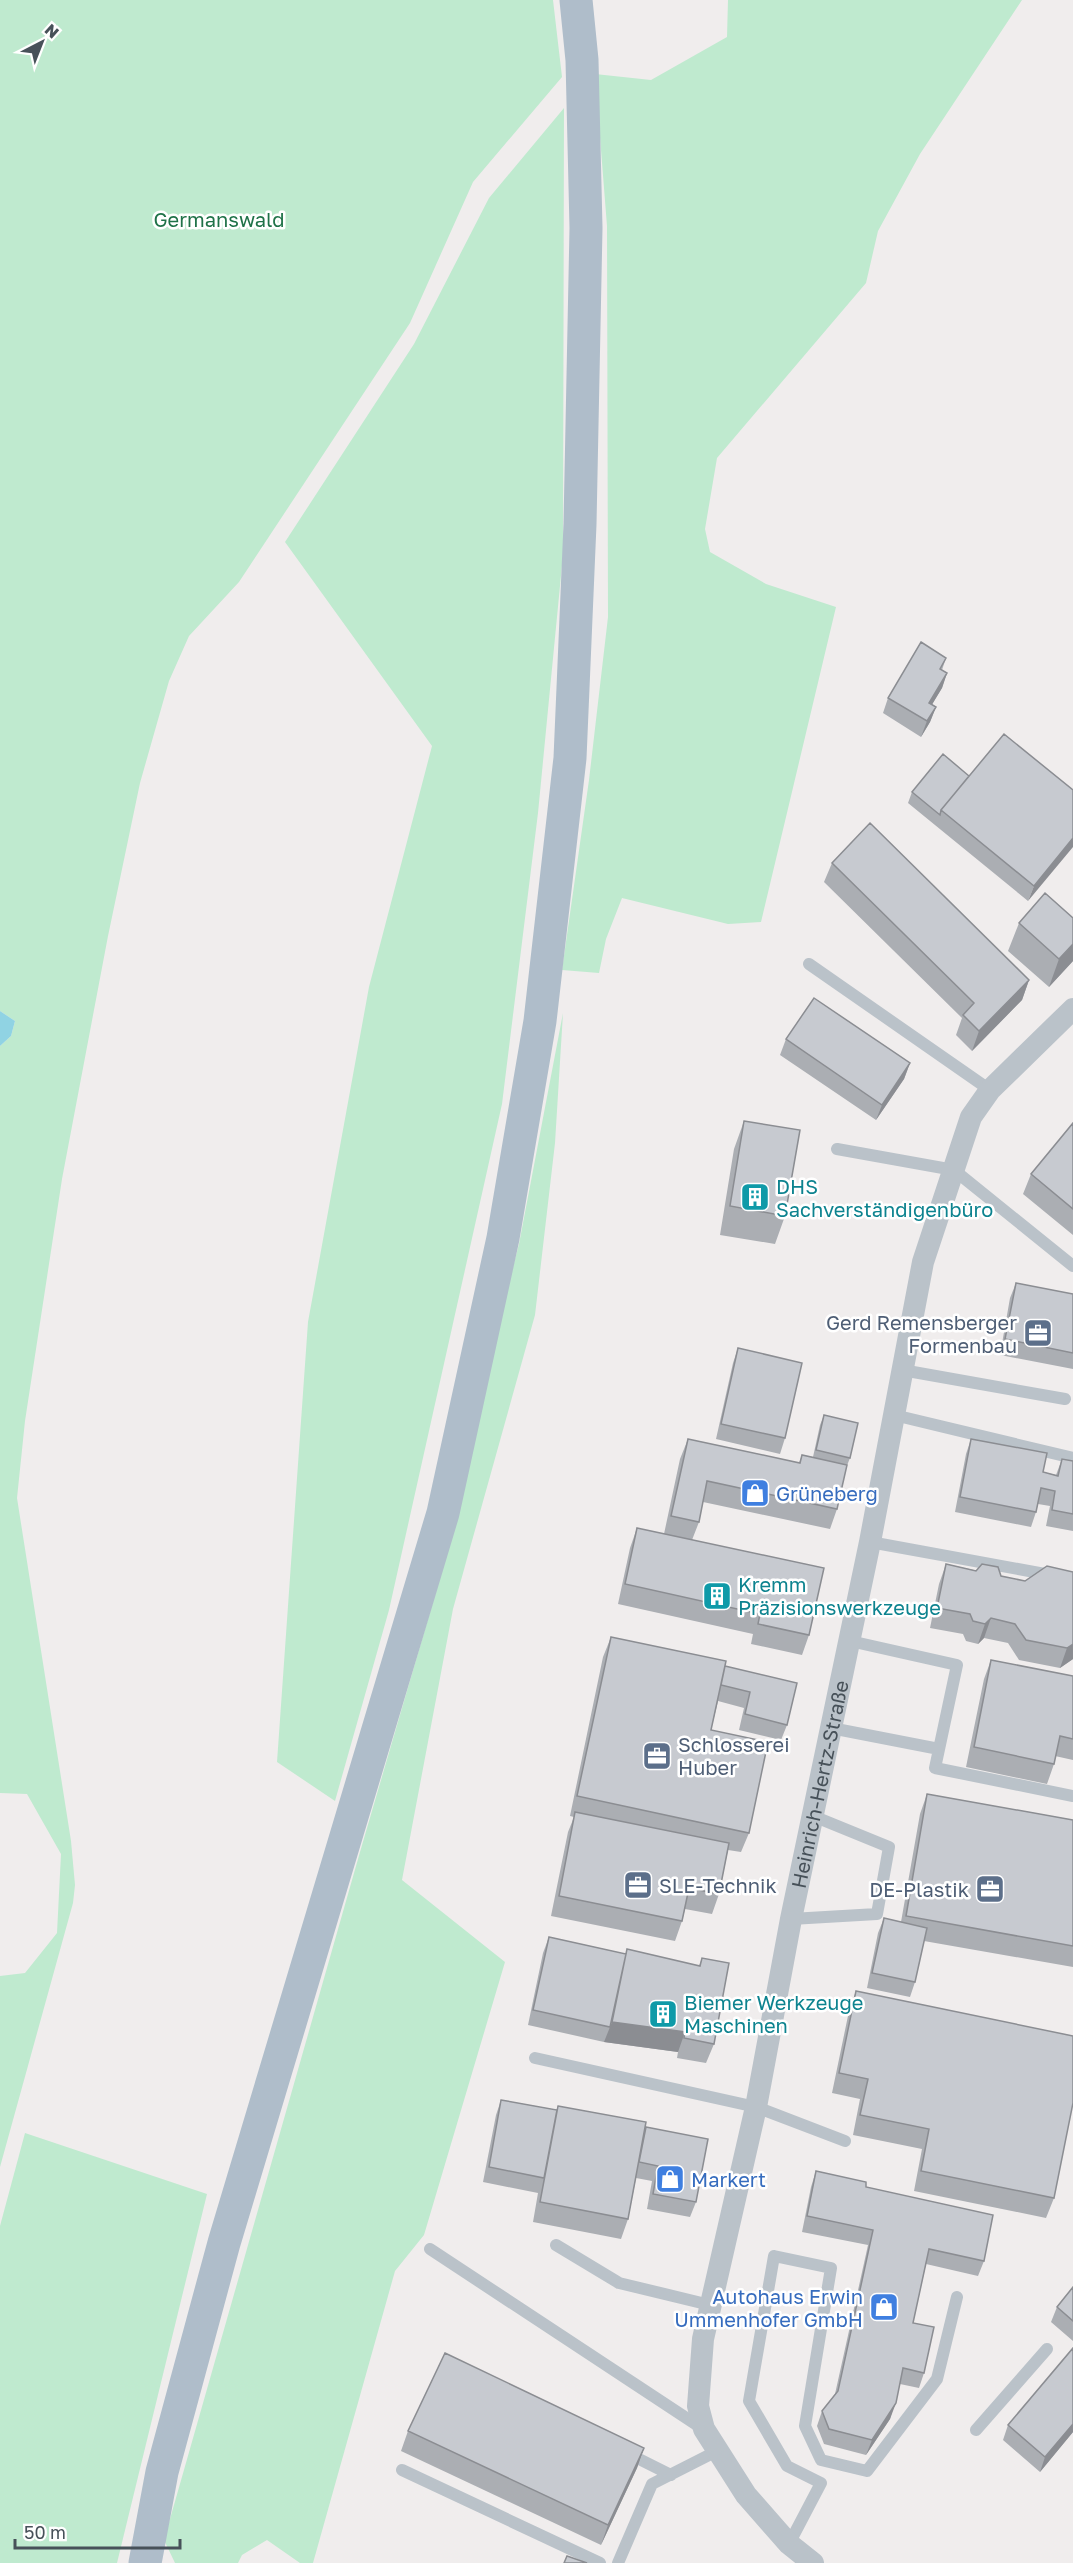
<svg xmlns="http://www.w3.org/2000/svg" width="1073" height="2563" font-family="'Golos Text',sans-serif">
<rect width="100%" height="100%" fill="#f0eded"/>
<path fill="#bfeacf" d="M 0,0 L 553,0 L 562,77 L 473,182 L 410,323 L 239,582 L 189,636 L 169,681 L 140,783 L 108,936 L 62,1179 L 25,1421 L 17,1498 L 71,1841 L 75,1885 L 73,1903 L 0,2167 L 0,1976 L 25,1973 L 57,1933 L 61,1854 L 27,1794 L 0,1793 L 0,1046 L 11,1036 L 15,1021 L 0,1011 Z
M 728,0 L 1022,0 L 920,154 L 878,231 L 866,283 L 717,458 L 705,529 L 710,552 L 766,584 L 836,607 L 761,922 L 728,924 L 622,898 L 606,939 L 599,973 L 562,970 L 589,780 L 608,617 L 607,226 L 595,74 L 651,80 L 727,37 Z
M 564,108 L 563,555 L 538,813 L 502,1104 L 389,1610 L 335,1801 L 277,1762 L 308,1322 L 369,987 L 432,746 L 285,542 L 414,344 L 489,198 Z
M 563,1013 L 555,1143 L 535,1315 L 453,1609 L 402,1880 L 505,1962 L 424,2235 L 395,2271 L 313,2563 L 300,2563 L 267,2540 L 242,2555 L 238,2563 L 175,2563 L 164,2540 L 360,1852 L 456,1523 L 494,1339 L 519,1244 Z
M 25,2133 L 207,2194 L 117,2563 L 0,2563 L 0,2226 Z"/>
<path fill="#90d3e3" d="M 0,1011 L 15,1021 L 11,1036 L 0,1046 Z"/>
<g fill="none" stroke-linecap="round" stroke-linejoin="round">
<path stroke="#bac2c9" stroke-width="12" d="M 809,964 L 990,1090
M 837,1149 L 954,1170 L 1073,1266
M 902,1370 L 1065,1399
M 894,1415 L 1073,1458
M 870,1542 L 1073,1579
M 850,1641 L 957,1665 L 935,1768 L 1073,1796
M 831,1728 L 939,1749
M 791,1919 L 877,1914 L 889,1847 L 813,1816
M 535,2058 L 756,2107 L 845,2141
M 556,2245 L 619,2283 L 710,2305
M 430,2249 L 703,2429
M 976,2430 L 1047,2349
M 627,2453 L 671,2475
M 402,2470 L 600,2563
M 789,2544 L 821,2483 L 787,2466 L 749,2401 L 774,2256 L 831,2268 L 805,2426 L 821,2460 L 867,2471 L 937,2379 L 957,2297
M 618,2563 L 652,2484 L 717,2451"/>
<path stroke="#bac2c9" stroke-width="22" id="s1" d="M 813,2563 L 789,2544 L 746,2495 L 704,2429 L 698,2406 L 703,2339 L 756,2107 L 791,1919 L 870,1542 L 923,1262 L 971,1117 L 990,1090 L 1073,1009"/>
<path stroke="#afbdca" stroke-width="33" d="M 145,2563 L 162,2472 L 224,2243 L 443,1513 L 503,1238 L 540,1021 L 570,758 L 580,524 L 586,228 L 582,60 L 576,0"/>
</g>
<path fill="#abaeb3" d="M 946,658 L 942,670 L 947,673 L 942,688 L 932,704 L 936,707 L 930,722 L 921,737 L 883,713 L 888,698 Z
M 969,776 L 1073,790 L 1028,901 L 908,803 L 912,792 Z
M 832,863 L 1029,980 L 1022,1000 L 972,1051 L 956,1035 L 962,1018 L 824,882 Z
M 1019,923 L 1073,961 L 1049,987 L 1008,951 Z
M 786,1039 L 910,1063 L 904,1079 L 876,1120 L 780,1055 Z
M 744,1121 L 785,1216 L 775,1244 L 720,1235 L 734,1149 Z
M 1073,1123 L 1073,1235 L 1023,1194 L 1031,1174 Z
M 1016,1283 L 1073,1294 L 1073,1369 L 1000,1355 L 1010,1298 Z
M 738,1348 L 785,1438 L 780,1454 L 716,1439 L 733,1363 Z
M 824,1415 L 850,1458 L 846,1468 L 837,1509 L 830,1529 L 703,1502 L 699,1522 L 692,1540 L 809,1635 L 802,1655 L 751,1644 L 753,1634 L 618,1604 L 630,1548 L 637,1528 L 664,1534 L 680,1459 L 688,1439 L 799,1463 L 802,1455 L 813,1457 L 820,1425 Z
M 971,1439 L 1043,1472 L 1056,1475 L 1062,1459 L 1073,1461 L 1073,1531 L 1046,1526 L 1050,1506 L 1038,1504 L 1036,1512 L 1031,1527 L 955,1512 L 966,1454 Z
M 946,1564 L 1025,1581 L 1047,1566 L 1073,1659 L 1060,1668 L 1019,1660 L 1008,1643 L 984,1638 L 978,1644 L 966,1641 L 963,1634 L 930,1628 L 939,1584 Z
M 611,1637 L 725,1666 L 787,1725 L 781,1740 L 739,1730 L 744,1708 L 718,1701 L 711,1730 L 749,1833 L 741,1852 L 728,1850 L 719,1894 L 712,1914 L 685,1909 L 682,1921 L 675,1941 L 551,1916 L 568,1832 L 574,1817 L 570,1816 L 603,1657 Z
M 991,1660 L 1073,1676 L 1073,1760 L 1055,1756 L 1054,1764 L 1047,1784 L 966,1767 L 984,1679 Z
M 927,1794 L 1073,1820 L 1073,1967 L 924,1941 L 915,1982 L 910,1997 L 867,1988 L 878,1933 L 884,1918 L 901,1922 L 920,1814 Z
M 549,1937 L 626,1954 L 627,1949 L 699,1966 L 702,1958 L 714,2044 L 706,2063 L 677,2058 L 678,2052 L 604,2042 L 528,2025 L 543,1953 Z
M 856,1991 L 1054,2198 L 1046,2218 L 914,2191 L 922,2149 L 853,2135 L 860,2099 L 832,2093 L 849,2011 Z
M 501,2100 L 557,2110 L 558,2106 L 646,2127 L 696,2202 L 690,2217 L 647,2209 L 652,2181 L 636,2178 L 628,2219 L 621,2239 L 533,2222 L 538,2193 L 483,2182 L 496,2115 Z
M 816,2171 L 866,2187 L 984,2261 L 978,2276 L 926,2264 L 913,2323 L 924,2373 L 919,2388 L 900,2384 L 890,2419 L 866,2455 L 824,2444 L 817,2426 L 822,2411 L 835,2394 L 868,2245 L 802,2232 L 811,2187 Z
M 1073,2287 L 1073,2341 L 1051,2322 L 1057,2307 Z
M 1008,2425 L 1073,2432 L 1040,2472 L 1003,2440 Z
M 408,2431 L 644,2448 L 637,2468 L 601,2545 L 401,2451 Z"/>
<path fill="#8b8d92" d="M 947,673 L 942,688 L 924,718 L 929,703 Z
M 936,707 L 930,722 L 921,737 L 927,721 Z
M 1073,838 L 1073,847 L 1028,901 L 1034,886 Z
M 1073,944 L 1073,961 L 1049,987 L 1059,959 Z
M 1029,980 L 1022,1000 L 972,1051 L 979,1031 Z
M 910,1063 L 904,1079 L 876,1120 L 882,1105 Z
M 991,1618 L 984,1638 L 978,1644 L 985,1624 Z
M 1073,1644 L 1073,1659 L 1060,1668 L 1067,1648 Z
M 612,2022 L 685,2032 L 678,2052 L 604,2042 Z
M 896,2403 L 890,2419 L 866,2455 L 872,2440 Z
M 1073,2424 L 1073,2432 L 1040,2472 L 1045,2457 Z
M 644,2448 L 637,2468 L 601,2545 L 608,2525 Z"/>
<path fill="#c7cad0" stroke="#8b8d92" stroke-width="1.5" d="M 921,642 L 946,658 L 940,669 L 947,673 L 929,703 L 936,707 L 927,721 L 888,698 Z
M 1004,734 L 1073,790 L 1073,838 L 1034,886 L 941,810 Z
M 943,754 L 969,776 L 941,810 L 940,815 L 912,792 Z
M 870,823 L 1029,980 L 979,1031 L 963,1015 L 974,1003 L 832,863 Z
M 1045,893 L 1073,918 L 1073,944 L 1059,959 L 1019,923 Z
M 814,998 L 910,1063 L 882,1105 L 786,1039 Z
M 744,1121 L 800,1130 L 785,1216 L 730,1206 Z
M 1073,1123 L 1073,1209 L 1031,1174 Z
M 1016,1283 L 1073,1294 L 1073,1353 L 1005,1339 Z
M 738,1348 L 802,1363 L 785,1438 L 721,1424 Z
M 824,1415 L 858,1423 L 850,1458 L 816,1450 Z
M 688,1439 L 800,1463 L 802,1455 L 847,1465 L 837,1509 L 707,1481 L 699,1522 L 671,1516 Z
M 971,1439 L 1047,1453 L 1043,1472 L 1058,1476 L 1062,1459 L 1073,1461 L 1073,1514 L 1052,1510 L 1055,1491 L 1041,1488 L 1036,1512 L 960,1497 Z
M 637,1528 L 824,1568 L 809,1635 L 758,1624 L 760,1614 L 625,1584 Z
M 946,1564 L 976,1571 L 982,1564 L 998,1567 L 1001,1576 L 1025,1581 L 1047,1566 L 1073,1572 L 1073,1644 L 1067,1648 L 1026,1640 L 1015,1624 L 991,1618 L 985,1624 L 973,1621 L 970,1614 L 937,1608 Z
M 611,1637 L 726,1661 L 711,1730 L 768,1742 L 749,1833 L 577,1796 Z
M 991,1660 L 1073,1676 L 1073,1739 L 1060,1736 L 1054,1764 L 974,1747 Z
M 725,1666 L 797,1683 L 787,1725 L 745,1714 L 750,1692 L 721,1685 Z
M 927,1794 L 1073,1820 L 1073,1946 L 906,1916 Z
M 575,1812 L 729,1843 L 719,1894 L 689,1888 L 682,1921 L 559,1896 Z
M 884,1918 L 927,1928 L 915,1982 L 872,1973 Z
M 549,1937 L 626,1954 L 610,2027 L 533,2010 Z
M 627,1949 L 700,1966 L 702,1958 L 729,1963 L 714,2044 L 684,2038 L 685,2032 L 612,2022 Z
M 856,1991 L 1073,2036 L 1073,2103 L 1054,2198 L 921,2171 L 929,2129 L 860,2115 L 868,2079 L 839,2073 Z
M 501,2100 L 557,2110 L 544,2178 L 489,2167 Z
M 558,2106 L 646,2122 L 628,2219 L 540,2202 Z
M 646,2127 L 708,2139 L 696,2202 L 653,2194 L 658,2166 L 639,2162 Z
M 816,2171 L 866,2182 L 866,2187 L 993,2215 L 984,2261 L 929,2249 L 913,2323 L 934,2327 L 924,2373 L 903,2368 L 896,2403 L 872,2440 L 829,2429 L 822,2411 L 838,2391 L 873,2230 L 807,2216 Z
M 1073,2287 L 1073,2321 L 1057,2307 Z
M 1073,2348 L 1073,2424 L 1045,2457 L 1008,2425 Z
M 445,2353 L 644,2448 L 608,2525 L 408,2431 Z
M 567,2556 L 587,2563 L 564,2563 Z"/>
<defs>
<g id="building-square" transform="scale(1.5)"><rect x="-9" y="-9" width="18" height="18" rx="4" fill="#0f9aa8" stroke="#fff"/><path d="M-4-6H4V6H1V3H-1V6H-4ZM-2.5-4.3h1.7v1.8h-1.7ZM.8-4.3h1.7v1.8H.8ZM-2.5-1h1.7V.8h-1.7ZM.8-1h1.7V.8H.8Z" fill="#fff"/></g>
<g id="office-square" transform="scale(1.5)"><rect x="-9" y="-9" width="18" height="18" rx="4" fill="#5c6f8a" stroke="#fff"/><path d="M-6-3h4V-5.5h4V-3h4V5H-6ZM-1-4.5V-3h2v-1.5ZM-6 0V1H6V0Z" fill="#fff"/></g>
<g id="shop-square" transform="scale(1.5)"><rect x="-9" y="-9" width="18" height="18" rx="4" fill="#3f7fe0" stroke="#fff"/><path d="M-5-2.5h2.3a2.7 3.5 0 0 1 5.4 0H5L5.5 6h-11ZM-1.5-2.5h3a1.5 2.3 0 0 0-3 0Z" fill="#fff"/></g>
</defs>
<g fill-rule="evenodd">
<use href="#building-square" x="755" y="1197"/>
<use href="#office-square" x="1038" y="1333"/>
<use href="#shop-square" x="755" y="1493"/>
<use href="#building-square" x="717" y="1596"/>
<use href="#office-square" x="657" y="1756"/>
<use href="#office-square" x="638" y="1885"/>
<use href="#office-square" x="990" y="1889"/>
<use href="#building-square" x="663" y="2014"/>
<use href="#shop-square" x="670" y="2179"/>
<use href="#shop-square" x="884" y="2307"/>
</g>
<g text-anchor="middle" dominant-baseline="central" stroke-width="5" stroke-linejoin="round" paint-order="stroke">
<g font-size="20" fill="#1f7248" stroke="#fff">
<text x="219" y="219">Germanswald</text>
</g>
<g font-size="20" fill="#0d838f" stroke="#fff" text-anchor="start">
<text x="776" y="1186">DHS<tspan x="776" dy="23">Sachverständigenbüro</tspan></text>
<text x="738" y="1584">Kremm<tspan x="738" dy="23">Präzisionswerkzeuge</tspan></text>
<text x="684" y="2002">Biemer Werkzeuge<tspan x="684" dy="23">Maschinen</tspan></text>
</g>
<g font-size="20" fill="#4e5e75" stroke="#fff" text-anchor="end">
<text x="1017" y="1322">Gerd Remensberger<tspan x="1017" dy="23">Formenbau</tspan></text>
<text x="678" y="1744" text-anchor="start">Schlosserei<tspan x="678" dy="23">Huber</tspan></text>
<text x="659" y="1885" text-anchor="start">SLE-Technik</text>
<text x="969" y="1889">DE-Plastik</text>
</g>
<g font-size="20" fill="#366cbe" stroke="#fff" text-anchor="start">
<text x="776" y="1493">Grüneberg</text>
<text x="691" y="2179">Markert</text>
<text x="863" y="2296" text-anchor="end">Autohaus Erwin<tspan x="863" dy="23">Ummenhofer GmbH</tspan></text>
</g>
<g font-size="20" fill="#475159" stroke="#fff">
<text stroke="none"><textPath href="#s1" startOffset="832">Heinrich-Hertz-Straße</textPath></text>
</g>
</g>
<g transform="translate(42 42) rotate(42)" stroke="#ffffff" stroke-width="4.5" paint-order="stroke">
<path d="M0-4.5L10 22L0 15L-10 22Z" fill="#475159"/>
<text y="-9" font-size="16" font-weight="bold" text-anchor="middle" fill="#475159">N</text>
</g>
<path d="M15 2539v9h165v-9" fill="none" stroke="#475159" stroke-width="3"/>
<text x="24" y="2539" font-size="18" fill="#475159" stroke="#ffffff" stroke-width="4.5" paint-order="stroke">50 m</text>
</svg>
